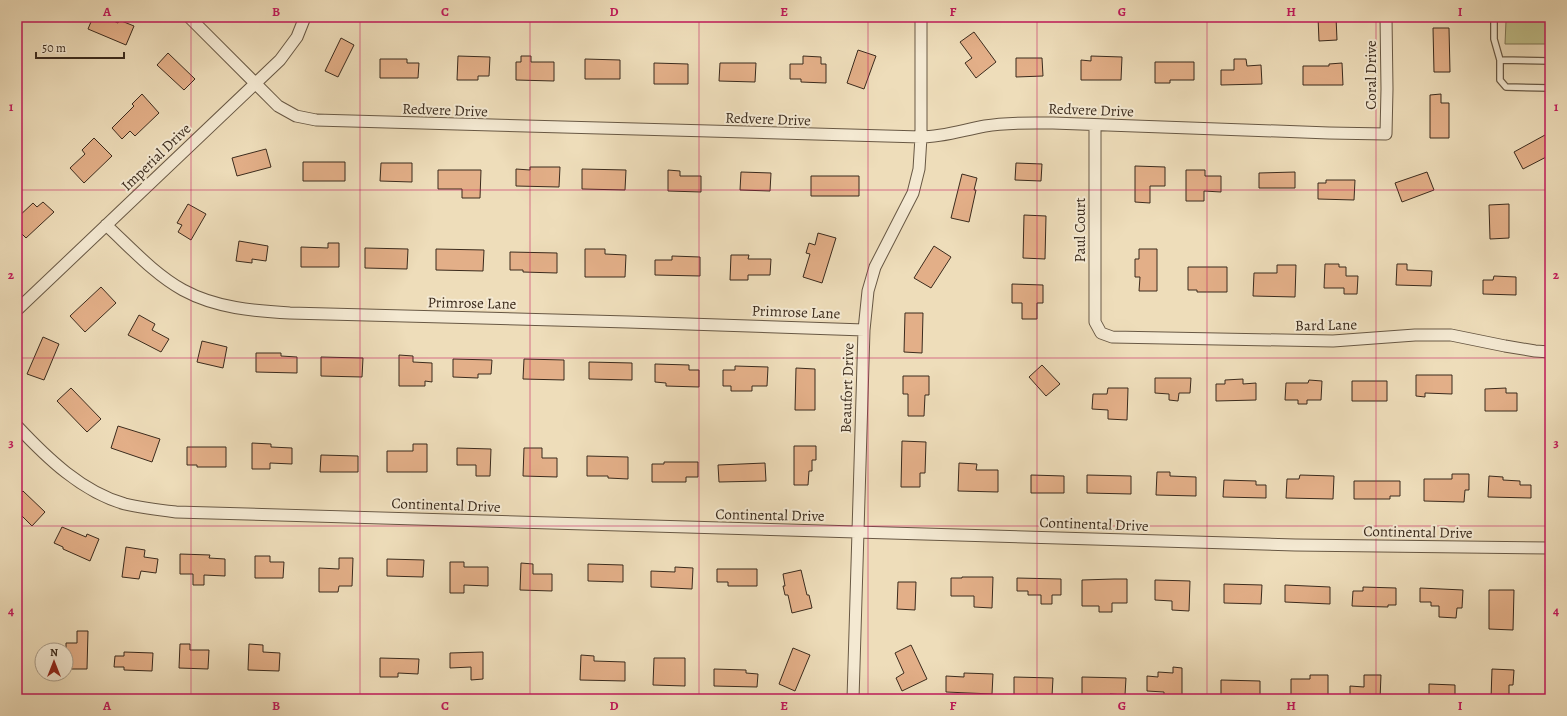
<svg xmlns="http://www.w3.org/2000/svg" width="1567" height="716" font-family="Alegreya,serif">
<rect width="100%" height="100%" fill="#eeddba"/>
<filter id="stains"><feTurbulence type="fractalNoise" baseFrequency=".005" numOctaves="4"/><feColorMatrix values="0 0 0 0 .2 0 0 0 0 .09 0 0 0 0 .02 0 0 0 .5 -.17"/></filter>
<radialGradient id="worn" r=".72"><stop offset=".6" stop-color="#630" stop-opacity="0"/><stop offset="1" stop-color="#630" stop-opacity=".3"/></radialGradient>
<path fill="#c0bf8a" stroke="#7e7554" d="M 1496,17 L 1550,17 L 1550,44 L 1505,44 L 1506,21 L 1496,20 Z"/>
<path fill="#e3af88" stroke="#3b2b1d" d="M 93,17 L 105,17 L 118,23 L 119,20 L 134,26 L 126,45 L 88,29 Z
M 1318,17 L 1336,17 L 1337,40 L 1319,41 Z
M 1433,28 L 1449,28 L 1450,72 L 1434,72 Z
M 974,32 L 996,62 L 976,78 L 965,63 L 972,58 L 960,42 Z
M 341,38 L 354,45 L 338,77 L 325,71 Z
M 858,50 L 876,56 L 864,89 L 847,83 Z
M 168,53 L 195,79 L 184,90 L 157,65 Z
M 458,56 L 490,57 L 489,76 L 478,76 L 478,80 L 457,80 Z
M 521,56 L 531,56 L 531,62 L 554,62 L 554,81 L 516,80 L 516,62 L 521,62 Z
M 803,56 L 821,57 L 821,64 L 826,64 L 826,83 L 801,82 L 801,79 L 790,79 L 790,64 L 803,64 Z
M 1091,56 L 1122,57 L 1121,80 L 1081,80 L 1081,60 L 1091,61 Z
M 1016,58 L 1042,58 L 1043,76 L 1016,77 Z
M 380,59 L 407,59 L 407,63 L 419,63 L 418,78 L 380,78 Z
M 585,59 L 620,60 L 620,79 L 585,79 Z
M 1234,59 L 1246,59 L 1247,66 L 1261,65 L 1262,84 L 1221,85 L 1221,70 L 1234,70 Z
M 1155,62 L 1194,62 L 1194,80 L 1170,80 L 1170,83 L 1155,83 Z
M 654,63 L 688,64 L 688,84 L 654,84 Z
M 720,63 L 756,63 L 755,82 L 719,81 Z
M 1342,63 L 1343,85 L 1303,85 L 1303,66 L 1329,66 L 1329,64 Z
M 142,94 L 159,113 L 135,136 L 130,131 L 122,139 L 112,128 L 134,106 L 132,104 Z
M 1441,94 L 1441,103 L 1449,103 L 1449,138 L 1430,138 L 1430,95 Z
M 1545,135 L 1550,145 L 1550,155 L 1523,169 L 1514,152 Z
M 94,138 L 112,156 L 84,183 L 70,168 L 85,154 L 82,150 Z
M 266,149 L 271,167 L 237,176 L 232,158 Z
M 303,162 L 345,162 L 345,181 L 303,181 Z
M 381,163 L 412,163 L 412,182 L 380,181 Z
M 1016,163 L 1042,164 L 1041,181 L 1015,180 Z
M 1135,166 L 1165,167 L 1165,186 L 1150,186 L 1150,203 L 1135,202 Z
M 530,167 L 560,167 L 559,187 L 516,186 L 516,169 L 530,170 Z
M 582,169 L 626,170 L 625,190 L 582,189 Z
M 438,170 L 481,170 L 480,198 L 462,198 L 462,189 L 438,189 Z
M 668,170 L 680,171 L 680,176 L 701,176 L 701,192 L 668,191 Z
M 1186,170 L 1205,170 L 1205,176 L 1221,176 L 1221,192 L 1204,191 L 1204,201 L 1186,201 Z
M 741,172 L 771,173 L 770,191 L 740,190 Z
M 1295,172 L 1295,188 L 1259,188 L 1259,173 Z
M 1427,172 L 1434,190 L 1402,202 L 1395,183 Z
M 962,174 L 977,178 L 974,190 L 976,190 L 969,222 L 951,218 Z
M 811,176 L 859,176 L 859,196 L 811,196 Z
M 1326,180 L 1355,180 L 1354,200 L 1318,199 L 1318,183 L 1326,183 Z
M 43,202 L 54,212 L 26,238 L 17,229 L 17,218 L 33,203 L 37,207 Z
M 188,204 L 206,214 L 191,240 L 178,232 L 182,225 L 177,223 Z
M 1509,204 L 1509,238 L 1490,239 L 1489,205 Z
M 1024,215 L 1046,216 L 1045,259 L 1023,258 Z
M 818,233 L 836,238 L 822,283 L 803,277 L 810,254 L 806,253 L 809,243 L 815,245 Z
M 239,241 L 268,246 L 266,261 L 252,259 L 252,263 L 236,261 Z
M 328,243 L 339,243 L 339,267 L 301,267 L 301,247 L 328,248 Z
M 934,246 L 951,257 L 931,288 L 914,278 Z
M 365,248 L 408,249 L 407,269 L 365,268 Z
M 436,249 L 484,250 L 483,271 L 436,270 Z
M 585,249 L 605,249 L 605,254 L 626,255 L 625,277 L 585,277 Z
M 1139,249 L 1157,249 L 1157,291 L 1139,291 L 1140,277 L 1135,277 L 1135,259 L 1139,259 Z
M 510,252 L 557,253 L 557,273 L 523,272 L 523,270 L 510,270 Z
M 731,255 L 749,255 L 748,259 L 771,259 L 770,275 L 748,275 L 748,280 L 730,280 Z
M 672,256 L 700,257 L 700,276 L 655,275 L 655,260 L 672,260 Z
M 1325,264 L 1339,264 L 1339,267 L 1346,267 L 1346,276 L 1358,276 L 1357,294 L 1344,294 L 1344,288 L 1324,288 Z
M 1397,264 L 1407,264 L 1407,270 L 1432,271 L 1431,286 L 1396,285 Z
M 1277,265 L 1296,265 L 1295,297 L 1253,296 L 1254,273 L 1277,273 Z
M 1188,267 L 1227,267 L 1227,292 L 1197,292 L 1197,290 L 1188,290 Z
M 1494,276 L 1516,277 L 1516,295 L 1483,294 L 1483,280 L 1493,280 Z
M 1012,284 L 1043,285 L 1043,303 L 1037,303 L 1037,319 L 1022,319 L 1022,303 L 1012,303 Z
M 101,287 L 116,303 L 85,332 L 70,316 Z
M 905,313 L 923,313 L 922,353 L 904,352 Z
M 139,315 L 155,324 L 152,330 L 169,339 L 161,352 L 128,335 Z
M 43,337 L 59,344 L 44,380 L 27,374 Z
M 202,341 L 227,347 L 223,368 L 197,362 Z
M 256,353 L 281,353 L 281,356 L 297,357 L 297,373 L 256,372 Z
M 399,355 L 413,356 L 413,362 L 432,363 L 432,382 L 425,381 L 425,386 L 399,386 Z
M 321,357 L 363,358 L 362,377 L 321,376 Z
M 453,359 L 492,360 L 491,374 L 478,374 L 478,378 L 453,377 Z
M 524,359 L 564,360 L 564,380 L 523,379 Z
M 589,362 L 632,363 L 632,380 L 589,379 Z
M 655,364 L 689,365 L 689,370 L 699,370 L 699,387 L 666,386 L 666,383 L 655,382 Z
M 1042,365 L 1060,384 L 1046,396 L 1029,377 Z
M 735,366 L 768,367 L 767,386 L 752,386 L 752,391 L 731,391 L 731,386 L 723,386 L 723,370 L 735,370 Z
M 796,368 L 815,369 L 815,410 L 795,410 Z
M 1416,375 L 1452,375 L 1452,394 L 1425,393 L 1425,397 L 1416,396 Z
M 903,376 L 929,376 L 929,395 L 925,395 L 924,416 L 908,416 L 908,394 L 903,394 Z
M 1155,378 L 1191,378 L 1190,393 L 1179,393 L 1178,401 L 1169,400 L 1169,394 L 1155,393 Z
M 1243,379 L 1243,384 L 1256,383 L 1256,400 L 1216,401 L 1216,384 L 1225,384 L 1225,380 Z
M 1309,380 L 1322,381 L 1321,400 L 1307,400 L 1307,404 L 1298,404 L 1298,400 L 1285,400 L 1286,383 L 1308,383 Z
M 1352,381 L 1387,381 L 1387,401 L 1352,401 Z
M 71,388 L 101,419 L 87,432 L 57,401 Z
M 1108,388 L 1128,388 L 1127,420 L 1108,419 L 1108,410 L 1092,409 L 1093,394 L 1107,394 Z
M 1506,388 L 1506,393 L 1517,393 L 1517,411 L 1485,411 L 1485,389 Z
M 118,426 L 160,439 L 152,462 L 111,448 Z
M 902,441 L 926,442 L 925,473 L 920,473 L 920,487 L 901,487 Z
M 252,443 L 271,444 L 271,447 L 292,448 L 292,464 L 270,463 L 270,469 L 252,469 Z
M 413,444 L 427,444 L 427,472 L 387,472 L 387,451 L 413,451 Z
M 794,446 L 816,446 L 816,460 L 812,460 L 812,471 L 809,471 L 808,485 L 794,485 Z
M 187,447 L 226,447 L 226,467 L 197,467 L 197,465 L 187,465 Z
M 457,448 L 491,449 L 490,476 L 476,476 L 476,465 L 457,465 Z
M 524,448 L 542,448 L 542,458 L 557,458 L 557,477 L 523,476 Z
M 321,455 L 358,456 L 358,472 L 320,472 Z
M 587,456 L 628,457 L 628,479 L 608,478 L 608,476 L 587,476 Z
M 664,462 L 698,462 L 698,477 L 686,477 L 686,482 L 652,482 L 652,464 L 664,464 Z
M 765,463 L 766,481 L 719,482 L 718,465 Z
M 959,463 L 977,464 L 976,470 L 998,470 L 998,492 L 958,491 Z
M 1157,472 L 1170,472 L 1170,476 L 1196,477 L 1196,496 L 1156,495 Z
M 1452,474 L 1469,474 L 1469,490 L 1465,490 L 1464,502 L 1424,501 L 1424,479 L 1452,479 Z
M 1031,475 L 1064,476 L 1064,493 L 1031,493 Z
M 1087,475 L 1131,476 L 1131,494 L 1087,493 Z
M 1300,475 L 1334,476 L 1333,499 L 1286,498 L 1287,479 L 1299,479 Z
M 1489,476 L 1503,477 L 1503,480 L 1520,481 L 1520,485 L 1531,485 L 1531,498 L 1488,497 Z
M 1224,480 L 1256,481 L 1256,485 L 1266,485 L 1266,498 L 1223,497 Z
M 1354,481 L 1400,481 L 1400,496 L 1390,496 L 1390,499 L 1354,499 Z
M 23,491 L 45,512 L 32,526 L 17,511 L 17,497 Z
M 62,527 L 86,537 L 87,534 L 99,539 L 90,561 L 63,549 L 63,547 L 54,543 Z
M 126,547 L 145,550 L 144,557 L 158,559 L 156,573 L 141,571 L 139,579 L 122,577 Z
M 180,554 L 210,555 L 209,558 L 225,559 L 225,576 L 204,575 L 204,585 L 193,585 L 193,574 L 180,574 Z
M 255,556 L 270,556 L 270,562 L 284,562 L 283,578 L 255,578 Z
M 339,558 L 353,558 L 352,586 L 339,586 L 338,592 L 319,592 L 319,568 L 339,569 Z
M 387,559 L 424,560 L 423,577 L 387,576 Z
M 450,562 L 464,562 L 464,567 L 488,567 L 488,586 L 464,585 L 464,593 L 450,593 Z
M 521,563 L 533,564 L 533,574 L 552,574 L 552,591 L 520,590 Z
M 588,564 L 623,565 L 623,582 L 588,581 Z
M 675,567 L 693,568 L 692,589 L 651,587 L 651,571 L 675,572 Z
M 717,569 L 757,569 L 757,586 L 728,586 L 728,582 L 717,582 Z
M 801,570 L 807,595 L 809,595 L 812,608 L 792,613 L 788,595 L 785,595 L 783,586 L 785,586 L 783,574 Z
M 962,577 L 993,577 L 992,608 L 974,607 L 974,596 L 951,596 L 951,578 L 962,578 Z
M 1017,578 L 1061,579 L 1061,595 L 1052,595 L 1052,604 L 1041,604 L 1041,595 L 1028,595 L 1028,591 L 1017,591 Z
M 1114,579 L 1127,579 L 1127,603 L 1112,603 L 1112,612 L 1099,612 L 1099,606 L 1082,606 L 1082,580 Z
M 1155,580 L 1190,581 L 1189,611 L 1172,610 L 1172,601 L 1155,600 Z
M 898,582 L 916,582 L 915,610 L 897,609 Z
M 1224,584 L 1262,585 L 1261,604 L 1224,603 Z
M 1285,585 L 1330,587 L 1330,604 L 1285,602 Z
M 1363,587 L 1396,588 L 1396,605 L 1388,605 L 1388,607 L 1352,606 L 1353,591 L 1363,591 Z
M 1420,588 L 1463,590 L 1462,608 L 1457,608 L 1456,618 L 1439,617 L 1439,606 L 1431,606 L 1431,602 L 1420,602 Z
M 1489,590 L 1514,590 L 1513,630 L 1489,629 Z
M 77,631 L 88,631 L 87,669 L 71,669 L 71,658 L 66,658 L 66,643 L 77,643 Z
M 180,644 L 190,644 L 190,650 L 209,650 L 208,669 L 179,668 Z
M 249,644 L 263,645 L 263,652 L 280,653 L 279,671 L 248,670 Z
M 911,645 L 927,679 L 902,691 L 896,678 L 904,673 L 895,653 Z
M 793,648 L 810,655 L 795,691 L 779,684 Z
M 124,652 L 153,653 L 152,671 L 124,670 L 124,667 L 114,667 L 115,656 L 124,656 Z
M 483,652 L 483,679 L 471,680 L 471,667 L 450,668 L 450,653 Z
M 581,655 L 594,656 L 594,661 L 625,662 L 625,681 L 580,680 Z
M 380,658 L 419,659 L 418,674 L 398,673 L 398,677 L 380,677 Z
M 654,658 L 685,658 L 685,686 L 653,685 Z
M 1173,667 L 1182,668 L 1182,699 L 1164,699 L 1164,692 L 1147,691 L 1147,676 L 1158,677 L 1158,672 L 1173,673 Z
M 714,669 L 746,670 L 746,673 L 758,674 L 757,687 L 714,686 Z
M 1492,669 L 1514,670 L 1513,685 L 1509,685 L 1509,695 L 1506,695 L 1506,699 L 1491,699 Z
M 964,673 L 993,674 L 992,694 L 946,692 L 946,676 L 964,677 Z
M 1310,675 L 1328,675 L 1328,699 L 1291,699 L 1291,679 L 1310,679 Z
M 1364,675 L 1381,675 L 1380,699 L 1350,699 L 1350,686 L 1364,687 Z
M 1014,677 L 1053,678 L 1052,696 L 1014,695 Z
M 1082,677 L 1126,678 L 1125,695 L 1110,694 L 1110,697 L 1082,696 Z
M 1221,680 L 1260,681 L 1260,699 L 1221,699 Z
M 1429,684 L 1455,685 L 1455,698 L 1429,697 Z"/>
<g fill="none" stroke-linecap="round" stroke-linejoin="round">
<g stroke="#685844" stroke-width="8">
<path id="lane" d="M 1494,17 L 1494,39 L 1500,60 L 1500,80 L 1506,87 L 1550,88
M 1500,60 L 1550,61"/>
</g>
<g stroke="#685844" stroke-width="13">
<path id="street" d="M 189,17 L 278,106 L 296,116 L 316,120 L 921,137 C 943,137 963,130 985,126 C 1007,122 1030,123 1053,123 L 1329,133 L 1386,134 L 1387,89 L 1386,17
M 1095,125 L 1095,322 L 1101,333 L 1112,337 L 1333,341 L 1415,335 L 1451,335 L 1505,346 L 1535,351 L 1550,352
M 106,225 C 130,247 154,274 183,290 C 216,308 254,311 290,313 L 628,322 L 864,330
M 17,310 L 280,60 L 297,37 L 305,17
M 17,426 C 47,458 82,492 125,504 C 142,508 159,510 176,512 L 1295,545 L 1550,548
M 853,699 L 864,330 L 868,291 L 875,267 L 913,193 L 919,169 L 921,137 L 921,17"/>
</g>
<use href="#lane" stroke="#f4e9d2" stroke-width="5.5"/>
<use href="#street" stroke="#f4e9d2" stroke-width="11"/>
</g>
<path fill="none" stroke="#c2185b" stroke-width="1" stroke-opacity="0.55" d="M 191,17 L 191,699M 360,17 L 360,699M 530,17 L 530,699M 699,17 L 699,699M 868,17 L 868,699M 1037,17 L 1037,699M 1207,17 L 1207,699M 1376,17 L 1376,699M 17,190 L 1550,190M 17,358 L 1550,358M 17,526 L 1550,526"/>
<g text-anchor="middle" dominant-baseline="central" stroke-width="4" stroke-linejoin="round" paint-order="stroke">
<g font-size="15" fill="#3b2b1d" stroke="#f4e9d2">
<text transform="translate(1371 75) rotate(-90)">Coral Drive</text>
<text transform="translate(445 110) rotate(2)">Redvere Drive</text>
<text transform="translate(1091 110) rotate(2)">Redvere Drive</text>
<text transform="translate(768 119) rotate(2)">Redvere Drive</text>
<text transform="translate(156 157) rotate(-44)">Imperial Drive</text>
<text transform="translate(1080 230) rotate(-90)">Paul Court</text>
<text transform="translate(472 303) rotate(1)">Primrose Lane</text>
<text transform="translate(796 312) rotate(2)">Primrose Lane</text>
<text transform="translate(1326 325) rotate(-1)">Bard Lane</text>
<text transform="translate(847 388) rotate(-88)">Beaufort Drive</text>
<text transform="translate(446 505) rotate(2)">Continental Drive</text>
<text transform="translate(770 515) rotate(1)">Continental Drive</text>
<text transform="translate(1094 524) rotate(2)">Continental Drive</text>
<text transform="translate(1418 532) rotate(1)">Continental Drive</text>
</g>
</g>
<rect width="1567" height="716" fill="none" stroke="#eeddba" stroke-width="44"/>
<g transform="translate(54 662)"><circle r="19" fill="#f4e9d2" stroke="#aa9d8a"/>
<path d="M0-3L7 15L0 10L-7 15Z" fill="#8f2418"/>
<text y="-6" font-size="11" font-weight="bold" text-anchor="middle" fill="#3b2b1d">N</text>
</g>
<path d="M36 52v6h88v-6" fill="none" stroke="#3b2b1d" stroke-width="2"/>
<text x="42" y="52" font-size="12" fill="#3b2b1d" stroke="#f4e9d2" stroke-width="3" paint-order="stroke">50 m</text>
<rect x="22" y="22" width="1523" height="672" fill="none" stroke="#c2185b" stroke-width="1.5"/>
<g font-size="13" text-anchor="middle" font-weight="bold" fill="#c2185b">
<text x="107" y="16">A</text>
<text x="276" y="16">B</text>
<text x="445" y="16">C</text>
<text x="614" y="16">D</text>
<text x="784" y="16">E</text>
<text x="953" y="16">F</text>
<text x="1122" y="16">G</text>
<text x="1291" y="16">H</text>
<text x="1460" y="16">I</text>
<text x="11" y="111">1</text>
<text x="1556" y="111">1</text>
<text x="11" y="279">2</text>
<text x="1556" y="279">2</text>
<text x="11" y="447">3</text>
<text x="1556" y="447">3</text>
<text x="11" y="615">4</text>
<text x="1556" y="615">4</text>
<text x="107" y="710">A</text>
<text x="276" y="710">B</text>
<text x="445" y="710">C</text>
<text x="614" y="710">D</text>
<text x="784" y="710">E</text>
<text x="953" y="710">F</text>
<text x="1122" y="710">G</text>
<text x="1291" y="710">H</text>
<text x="1460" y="710">I</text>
</g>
<rect width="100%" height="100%" filter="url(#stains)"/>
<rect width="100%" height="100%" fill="url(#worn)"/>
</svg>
